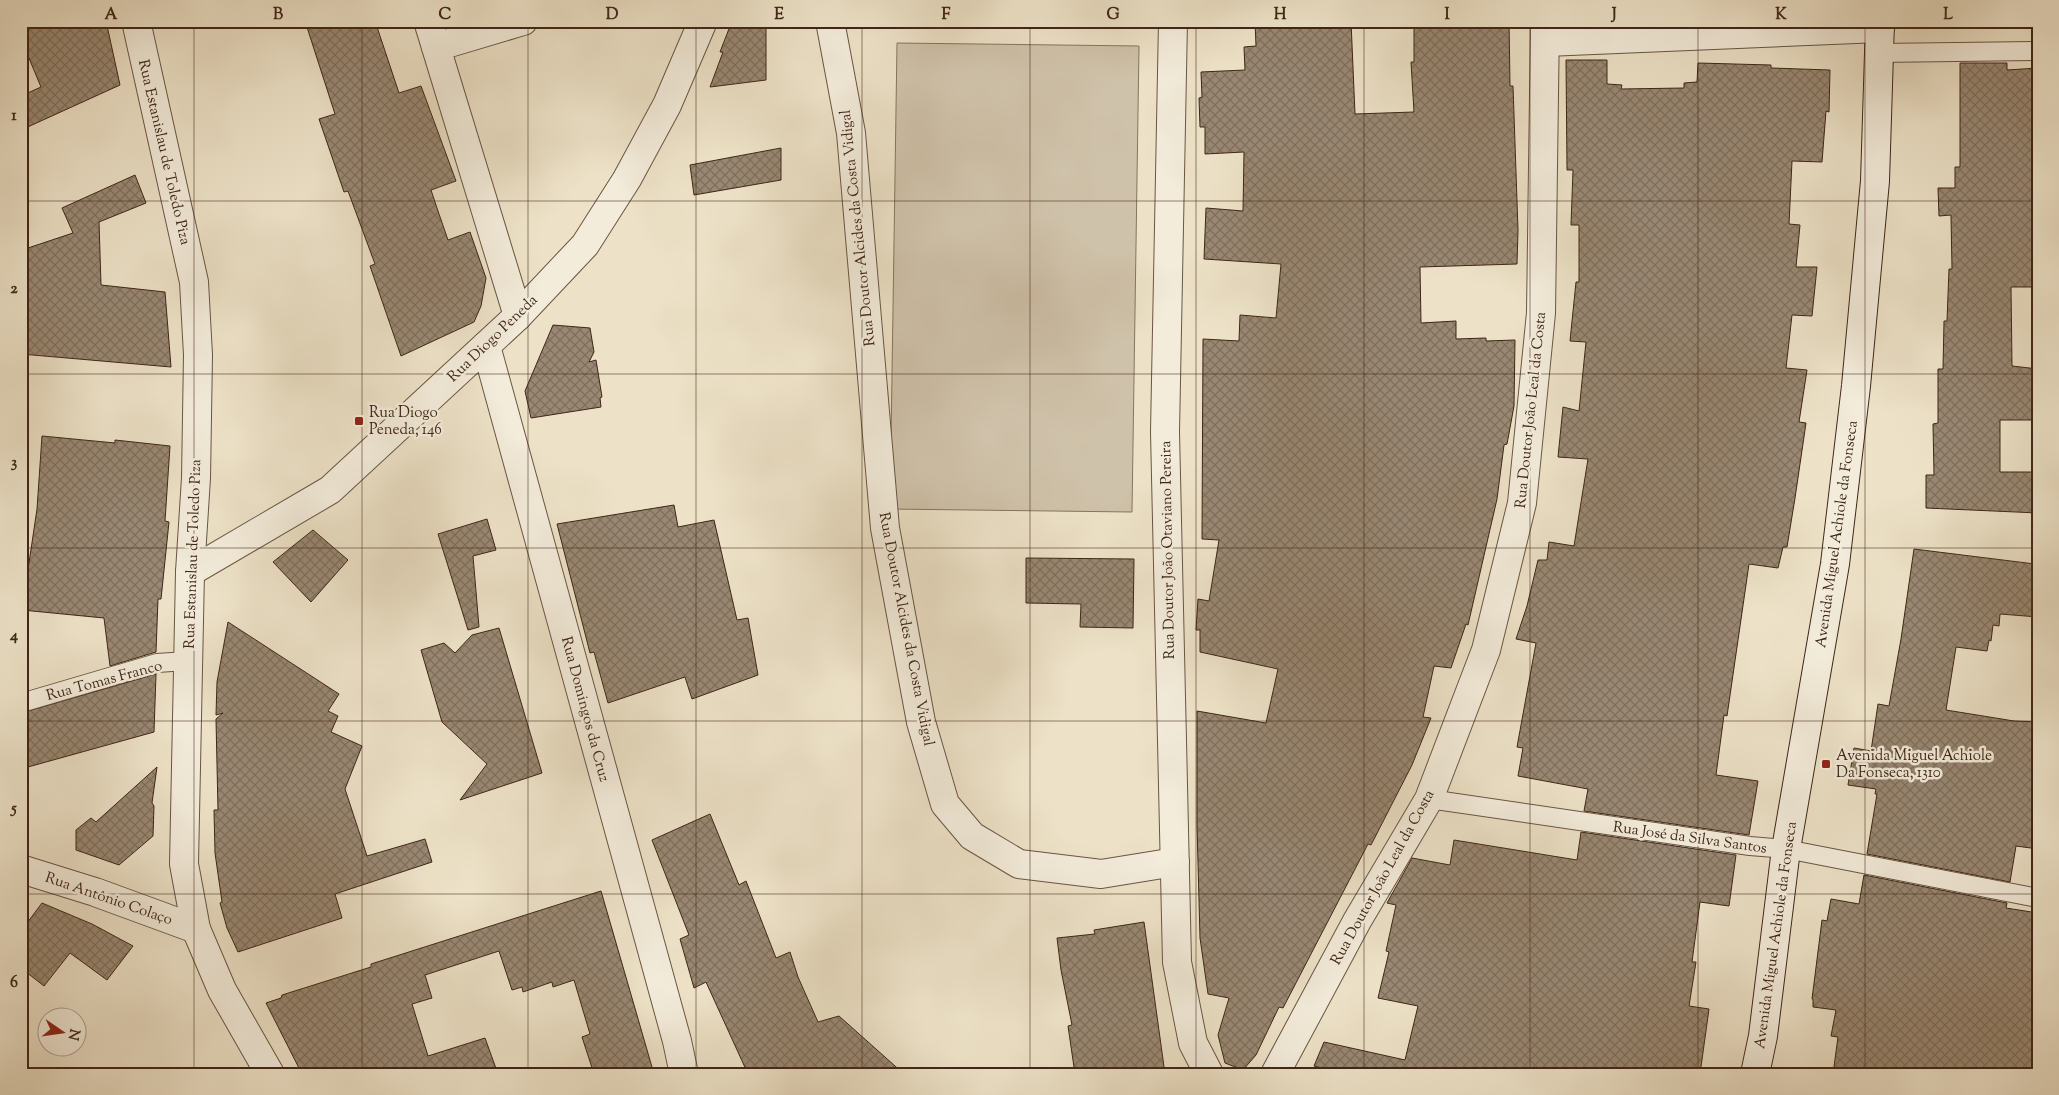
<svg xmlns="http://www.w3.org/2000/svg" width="2059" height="1095" viewBox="0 0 2059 1095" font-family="'Sorts Mill Goudy',serif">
<defs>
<pattern id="building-cross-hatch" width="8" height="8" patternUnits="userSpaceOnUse" patternTransform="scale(1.25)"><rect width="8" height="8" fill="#998873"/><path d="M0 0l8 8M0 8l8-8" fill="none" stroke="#7e6f5d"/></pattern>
</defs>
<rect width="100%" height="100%" fill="#ede2c8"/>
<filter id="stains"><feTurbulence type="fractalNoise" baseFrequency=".004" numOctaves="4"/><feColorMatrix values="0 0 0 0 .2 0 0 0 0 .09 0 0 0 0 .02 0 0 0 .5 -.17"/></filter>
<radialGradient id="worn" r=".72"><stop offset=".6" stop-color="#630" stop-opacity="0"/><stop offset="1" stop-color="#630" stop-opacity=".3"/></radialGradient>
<!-- park -->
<path fill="#cfc2aa" stroke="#877460" d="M897 43 1139 46 1132 512 890 509Z"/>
<!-- building -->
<g fill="url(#building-cross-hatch)" stroke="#3f2617">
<path d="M32 21H106L120 85 21 130V96L41 87 21 39V25Z"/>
<path d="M305 21H375L399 93 421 86 456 181 431 190 439 214 448 240 470 232 486 278 481 306 474 322 401 356 370 266 375 264 348 191 344 192 319 119 335 114Z"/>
<path d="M732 21H766V80L710 87 723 52H720Z"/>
<path d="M1255 21H1351L1355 114 1414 112 1411 62H1414V21H1509L1510 86H1513L1518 230 1517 264 1420 267 1421 323 1456 321V339L1486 338V341L1515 340 1514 406 1507 444 1504 445 1497 499 1468 625 1466 624 1451 668 1434 666 1423 717 1431 718 1412 765 1371 845 1368 844 1283 1008 1279 1007 1256 1055 1243 1070 1225 1063 1218 1035 1229 998 1208 994 1200 938 1197 825V711L1266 723 1278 669 1200 652V630H1196L1198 599 1209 601 1219 540 1202 539 1203 339 1239 341 1240 315 1276 318 1281 264 1204 259 1206 208 1243 211 1244 152 1205 154V127H1200L1199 98 1202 97 1201 72 1245 70 1244 47 1256 46Z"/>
<path d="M1566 60H1607V84L1622 85 1621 89 1684 88V83L1697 82 1698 63 1771 65V68L1830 70 1829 112 1826 111 1822 162 1792 161 1789 224 1800 225 1796 267H1817L1812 316 1792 315 1786 368 1807 370 1799 422 1806 423 1795 498 1787 547H1783L1778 568 1749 564 1727 716 1724 715 1716 775 1758 781 1749 835 1584 811 1588 789 1518 776 1523 748 1517 747 1536 643 1516 639 1527 606 1538 560H1547L1549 542 1574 546 1588 459 1558 457 1563 407 1579 411 1586 342 1570 341 1576 282H1579V225H1571L1573 170H1567Z"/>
<path d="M1960 63H2007V70L2038 68V287H2011L2012 366 2038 369V420H2000V472H2038V513L1926 508V475H1934L1933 424 1938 423V369H1943L1944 321H1947L1949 269H1952L1951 215 1939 216 1938 188H1955V167H1960Z"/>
<path d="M781 148V180L694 195 690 165Z"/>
<path d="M135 175 146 203 99 222 101 285 165 292 171 367 21 354 22 250 73 233 62 208Z"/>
<path d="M553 325 590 328 594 352 589 362 596 360 602 397 600 398 601 407 531 418 525 391Z"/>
<path d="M42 436 115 443V440L170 446 165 521 169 522 161 599H158L156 652 110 666 104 618 22 610 37 509Z"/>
<path d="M674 505 678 527 714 520 737 620 748 618 758 675 692 699 685 677 608 703 594 652 590 653 557 524Z"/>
<path d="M487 519 496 550 473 556 479 627 468 630 438 534Z"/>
<path d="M313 530 348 560 311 602 273 562Z"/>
<path d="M1914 549 2035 564V569H2038V617L2000 614 1999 626 1993 625 1991 641 1989 640 1987 651 1956 647 1946 710 2014 721 2038 722V849L2016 846 2010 882 1867 854 1877 794H1875L1876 789 1848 785 1854 748 1871 751 1878 704 1889 706 1901 639Z"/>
<path d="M1026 558 1134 559 1133 628 1080 627 1081 604 1026 603Z"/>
<path d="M228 622 339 694 328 711 338 716 331 732 362 746 345 789 367 856 425 839 432 862 335 894 342 918 238 952 227 928 220 903 222 902 215 853 214 810H218L216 719 223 713 216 715 217 682Z"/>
<path d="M499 628 542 773 460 800 487 764 442 722 421 650 444 643 455 653 472 635Z"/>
<path d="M156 674 154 732 28 767 21 737V713Z"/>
<path d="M157 767 152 803 154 806 153 836 119 865 76 850V830L91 818 96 822Z"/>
<path d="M710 814 739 885 746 881 776 958 790 952 798 977 818 1022 839 1016 904 1074H748L706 982 694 988 680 939 689 935 652 840Z"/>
<path d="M1581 832 1736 855 1729 906 1700 902 1692 962H1696L1689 1006 1709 1009 1700 1074H1435L1413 1069 1412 1074H1346L1314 1066 1324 1042 1405 1060 1418 1006 1378 998 1389 952 1386 951 1396 905 1387 903 1412 858 1450 865 1454 840 1577 860Z"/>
<path d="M1864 875 2007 903 2006 908 2038 913V1074H1833L1838 1037 1831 1036 1836 1010 1813 1007V999H1812L1822 920 1827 921 1831 899 1859 904Z"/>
<path d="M601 891 654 1074H594L582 1037 590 1034 574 980 553 987 552 982 523 992 522 987 512 990 499 951 425 975 432 998 412 1004 428 1056 485 1038 498 1074H302L266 1003 281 998 282 995 371 967V964Z"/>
<path d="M42 903 92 924 133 946 107 980 70 953 44 986 21 968V931Z"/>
<path d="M1144 922 1165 1074H1075L1068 1026 1072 1025 1061 970 1057 938 1095 934 1094 930Z"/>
</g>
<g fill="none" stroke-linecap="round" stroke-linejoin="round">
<!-- lane casing -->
<g stroke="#6a5543" stroke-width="20">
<g id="lane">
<path d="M1878 53 2038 51"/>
<path d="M21 703 157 663 187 661"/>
<path d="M1429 799 1750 846 1786 849 2038 898"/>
</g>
</g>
<!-- street casing -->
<g stroke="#6a5543" stroke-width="30">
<g id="street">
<path d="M136 21 194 282 198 355 196 478 190 572 184 864 196 929 222 990 270 1074"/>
<path d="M428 21 518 316"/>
<path d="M830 21 851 133 885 528 921 722 945 804 972 836 1019 864 1101 874 1175 862"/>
<path d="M1173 21 1165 432 1177 962 1193 1043 1209 1074"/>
<path d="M1546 42 1880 28"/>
<path d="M436 47 523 21"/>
<path d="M486 346 677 1041 684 1074"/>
<path d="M190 572 330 490 518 316 585 245 627 179 667 105 703 21"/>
<path d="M21 869 95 892 196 929"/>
<path d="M1275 1074 1357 921 1429 799 1486 650 1522 503 1541 313 1545 21"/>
</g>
</g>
<!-- secondary casing -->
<g stroke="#3f2617" stroke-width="30">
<path id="secondary" d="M1755 1074 1763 1036 1786 849 1835 564 1856 386 1875 181 1880 21"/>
</g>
<!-- lane -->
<use href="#lane" stroke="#f3ecdb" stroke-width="18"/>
<!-- street -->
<use href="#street" stroke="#f3ecdb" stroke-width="28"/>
<!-- secondary -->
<use href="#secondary" stroke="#f3ecdb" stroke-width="28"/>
</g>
<!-- grid -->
<path fill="none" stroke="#3f2617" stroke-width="1" stroke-opacity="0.55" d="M194 21V1074M362 21V1074M528 21V1074M696 21V1074M862 21V1074M1030 21V1074M1196 21V1074M1364 21V1074M1530 21V1074M1698 21V1074M1865 21V1074M21 201H2038M21 374H2038M21 548H2038M21 721H2038M21 894H2038"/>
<!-- markers -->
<g fill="#8f2418" stroke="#f3ecdb" stroke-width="2">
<rect x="354" y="416" width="10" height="10" rx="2.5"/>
<rect x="1821" y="759" width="10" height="10" rx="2.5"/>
</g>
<g text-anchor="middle" stroke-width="5" stroke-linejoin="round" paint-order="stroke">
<!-- street labels -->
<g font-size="15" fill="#3f2617" stroke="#f3ecdb">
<text transform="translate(165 152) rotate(77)" y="5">Rua Estanislau de Toledo Piza</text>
<text transform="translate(857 228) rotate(-96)" y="5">Rua Doutor Alcides da Costa Vidigal</text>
<text transform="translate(492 338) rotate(-44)" y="5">Rua Diogo Peneda</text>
<text transform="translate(1530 410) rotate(-84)" y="5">Rua Doutor João Leal da Costa</text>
<text transform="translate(1836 534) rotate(-82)" y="5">Avenida Miguel Achiole da Fonseca</text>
<text transform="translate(1167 550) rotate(-91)" y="5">Rua Doutor João Otaviano Pereira</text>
<text transform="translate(192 554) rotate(-88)" y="5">Rua Estanislau de Toledo Piza</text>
<text transform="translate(907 629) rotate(79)" y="5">Rua Doutor Alcides da Costa Vidigal</text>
<text transform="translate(104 680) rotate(-15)" y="5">Rua Tomas Franco</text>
<text transform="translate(586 709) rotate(75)" y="5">Rua Domingos da Cruz</text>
<text transform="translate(1690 837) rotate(8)" y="5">Rua José da Silva Santos</text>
<text transform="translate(1382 877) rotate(-61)" y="5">Rua Doutor João Leal da Costa</text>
<text transform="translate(109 898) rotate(19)" y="5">Rua Antônio Colaço</text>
<text transform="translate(1775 935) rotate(-82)" y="5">Avenida Miguel Achiole da Fonseca</text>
</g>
<!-- poi labels -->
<g font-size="15" fill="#3f2617" stroke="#f3ecdb" text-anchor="start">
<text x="369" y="417">Rua Diogo<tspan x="369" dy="17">Peneda, 146</tspan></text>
<text x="1836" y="760">Avenida Miguel Achiole<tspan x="1836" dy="17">Da Fonseca, 1310</tspan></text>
</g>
</g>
<!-- margin -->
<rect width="2059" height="1095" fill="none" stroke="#ede2c8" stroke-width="55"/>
<!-- north arrow -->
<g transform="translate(62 1032) rotate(103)"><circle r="24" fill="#f3ecdb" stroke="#ab9d8d"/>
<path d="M0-4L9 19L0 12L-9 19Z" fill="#8f2418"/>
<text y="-8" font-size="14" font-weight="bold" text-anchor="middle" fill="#3f2617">N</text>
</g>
<rect x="28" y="28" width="2004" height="1040" fill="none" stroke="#3f2617" stroke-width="2"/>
<g font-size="16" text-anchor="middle" font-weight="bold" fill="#3f2617">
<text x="111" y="19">A</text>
<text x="278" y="19">B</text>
<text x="445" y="19">C</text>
<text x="612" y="19">D</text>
<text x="779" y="19">E</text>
<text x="946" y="19">F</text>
<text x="1113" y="19">G</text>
<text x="1280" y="19">H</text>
<text x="1447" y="19">I</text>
<text x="1614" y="19">J</text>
<text x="1781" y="19">K</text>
<text x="1948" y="19">L</text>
<text x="14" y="120">1</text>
<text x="14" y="293">2</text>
<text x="14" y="467">3</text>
<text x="14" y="640">4</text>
<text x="14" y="813">5</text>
<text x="14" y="987">6</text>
</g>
<rect width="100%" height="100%" filter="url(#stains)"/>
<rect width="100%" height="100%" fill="url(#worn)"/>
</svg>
